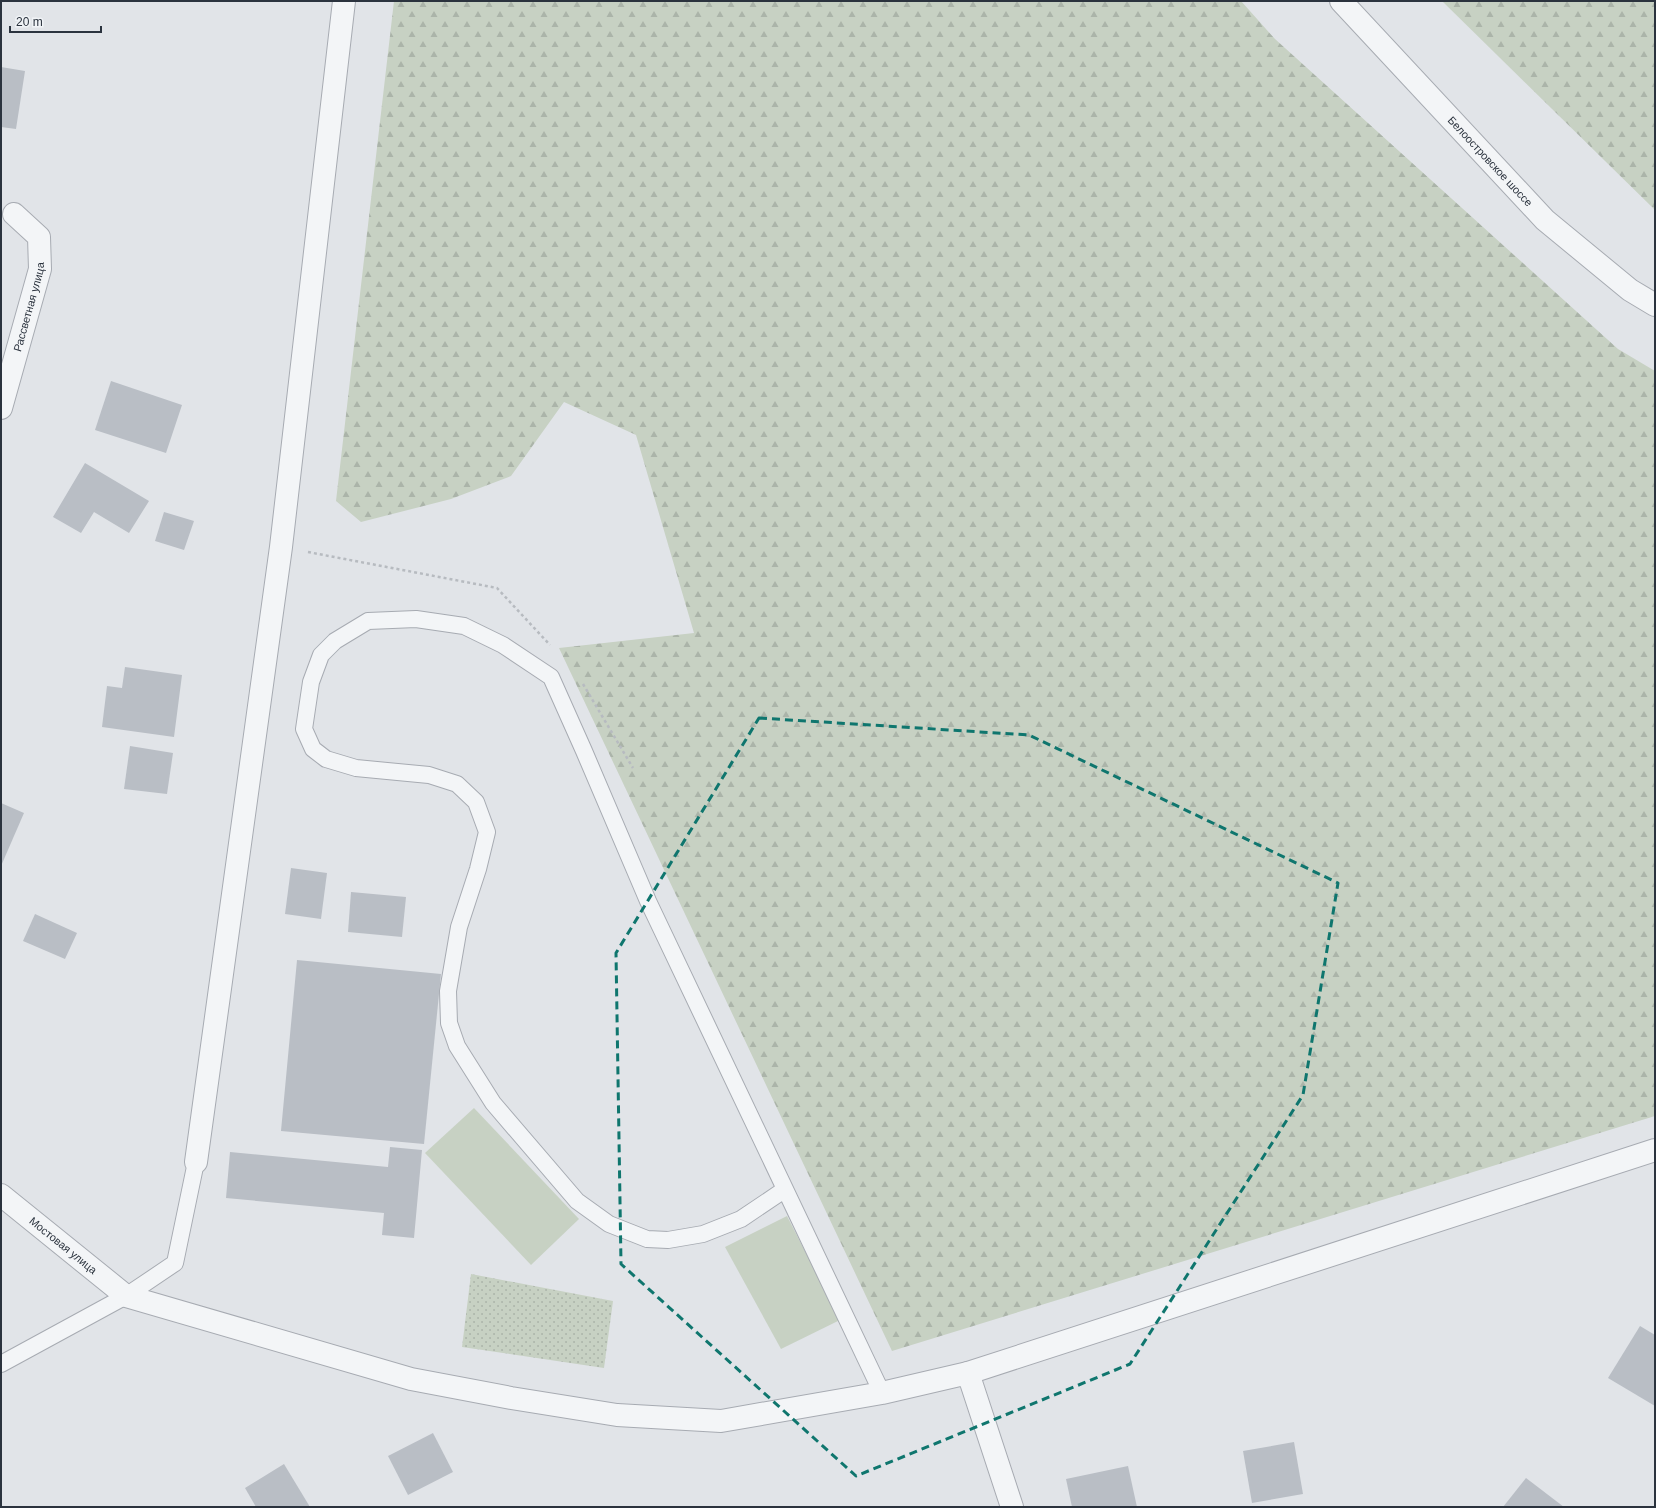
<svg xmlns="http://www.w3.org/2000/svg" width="1656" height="1508" viewBox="0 0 1656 1508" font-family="Arial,sans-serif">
<defs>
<pattern id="forest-firs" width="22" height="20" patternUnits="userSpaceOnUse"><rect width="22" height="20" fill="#c7d1c3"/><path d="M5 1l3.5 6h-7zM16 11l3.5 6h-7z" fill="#abb4a9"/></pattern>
<pattern id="park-dots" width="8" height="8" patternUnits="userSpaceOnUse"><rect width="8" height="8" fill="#c7d1c3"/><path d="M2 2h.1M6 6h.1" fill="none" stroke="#abb4a9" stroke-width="1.8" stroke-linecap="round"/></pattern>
</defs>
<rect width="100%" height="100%" fill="#e1e4e8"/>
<!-- forest -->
<g fill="url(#forest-firs)">
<path d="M394 1H1241L1275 39 1618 349 1655 371V1116L892 1351 559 648 694 633 636 435 564 402 511 476 451 499 361 522 336 501Z"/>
<path d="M1442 1H1655V210Z"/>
</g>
<!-- park -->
<path fill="url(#park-dots)" d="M471 1274 613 1301 604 1368 462 1347Z"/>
<!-- pitch -->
<g fill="#c7d1c3">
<path d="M474 1108 579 1219 531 1265 425 1153Z"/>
<path d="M787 1216 840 1320 781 1349 725 1247Z"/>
</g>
<!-- building -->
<g fill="#b9bec5">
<path d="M1 67 25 71 16 129 1 127Z"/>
<path d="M111 381 182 405 166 453 95 430Z"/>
<path d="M85 463 149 501 129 533 94 512 81 533 53 517Z"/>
<path d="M164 512 194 521 184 550 155 541Z"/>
<path d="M125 667 182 675 174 737 102 727 107 686 122 688Z"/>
<path d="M130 746 173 753 167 794 124 789Z"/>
<path d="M1 803 24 813 1 866Z"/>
<path d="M291 868 327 873 321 919 285 914Z"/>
<path d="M351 892 406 897 402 937 348 932Z"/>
<path d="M35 914 77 933 65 959 23 941Z"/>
<path d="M297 960 441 974 424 1144 281 1131Z"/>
<path d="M390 1147 422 1150 414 1238 382 1235 384 1213 226 1198 230 1152 388 1167Z"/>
<path d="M1640 1326 1655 1335V1406L1608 1378Z"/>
<path d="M433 1433 453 1472 408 1495 388 1456Z"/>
<path d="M1294 1442 1303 1494 1252 1503 1243 1451Z"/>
<path d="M284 1464 310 1507H256L245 1488Z"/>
<path d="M1128 1466 1137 1507H1072L1066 1479Z"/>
<path d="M1526 1478 1564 1507H1503Z"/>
</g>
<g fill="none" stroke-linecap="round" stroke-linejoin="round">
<!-- lane casing -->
<g stroke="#a7abb2" stroke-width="18">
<g id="lane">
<path d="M784 1190 741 1219 703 1234 668 1240 647 1239 609 1224 577 1201 493 1103 457 1046 449 1023 448 991 459 927 478 869 487 832 476 802 457 784 429 775 356 768 326 759 313 749 304 729 311 682 321 655 335 641 368 621 416 619 464 626 503 645 551 677 584 751 648 901 882 1393"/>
<path d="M1 1364 126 1296 175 1263 196 1162"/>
</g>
</g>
<!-- street casing -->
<g stroke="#a7abb2" stroke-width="24">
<g id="street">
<path id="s1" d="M1341 1 1545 220 1630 290 1655 305"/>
<path id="s2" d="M1 408 40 269 39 237 14 214"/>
<path d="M196 1162 281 547 344 1"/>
<path id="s3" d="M1 1195 126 1296 411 1379 511 1398 617 1415 721 1421 882 1393 968 1373 1012 1507"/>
<path d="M968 1373 1655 1150"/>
</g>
</g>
<!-- path -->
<g stroke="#b7bbc0" stroke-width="2.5" stroke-dasharray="3 3" stroke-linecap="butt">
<path d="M308 552 497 588 550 645"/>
<path d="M583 684 633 768"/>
</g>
<!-- lane -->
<use href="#lane" stroke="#f3f5f7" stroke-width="16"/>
<!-- street -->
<use href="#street" stroke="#f3f5f7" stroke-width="22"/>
</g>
<!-- marked area -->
<path fill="none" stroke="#0f766e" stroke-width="3" stroke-dasharray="8 5" stroke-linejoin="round" d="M759 718 1029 735 1338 883 1303 1095 1130 1364 856 1476 621 1264 616 953Z"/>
<g text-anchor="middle" stroke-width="4" stroke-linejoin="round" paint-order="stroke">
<!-- street labels -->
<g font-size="11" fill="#2b333e" stroke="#f0f3f6">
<text dy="4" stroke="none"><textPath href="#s1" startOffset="219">Белоостровское шоссе</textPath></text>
<text dy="4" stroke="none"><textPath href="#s2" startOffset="105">Рассветная улица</textPath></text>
<text dy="4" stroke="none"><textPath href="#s3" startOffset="80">Мостовая улица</textPath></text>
</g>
</g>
<!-- border -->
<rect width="1656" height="1508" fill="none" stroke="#2b333e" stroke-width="4"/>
<!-- scale -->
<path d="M10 26v6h91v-6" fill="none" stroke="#2b333e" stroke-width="2"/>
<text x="16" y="26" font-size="12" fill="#2b333e" stroke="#f0f3f6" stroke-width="3" paint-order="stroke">20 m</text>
</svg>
